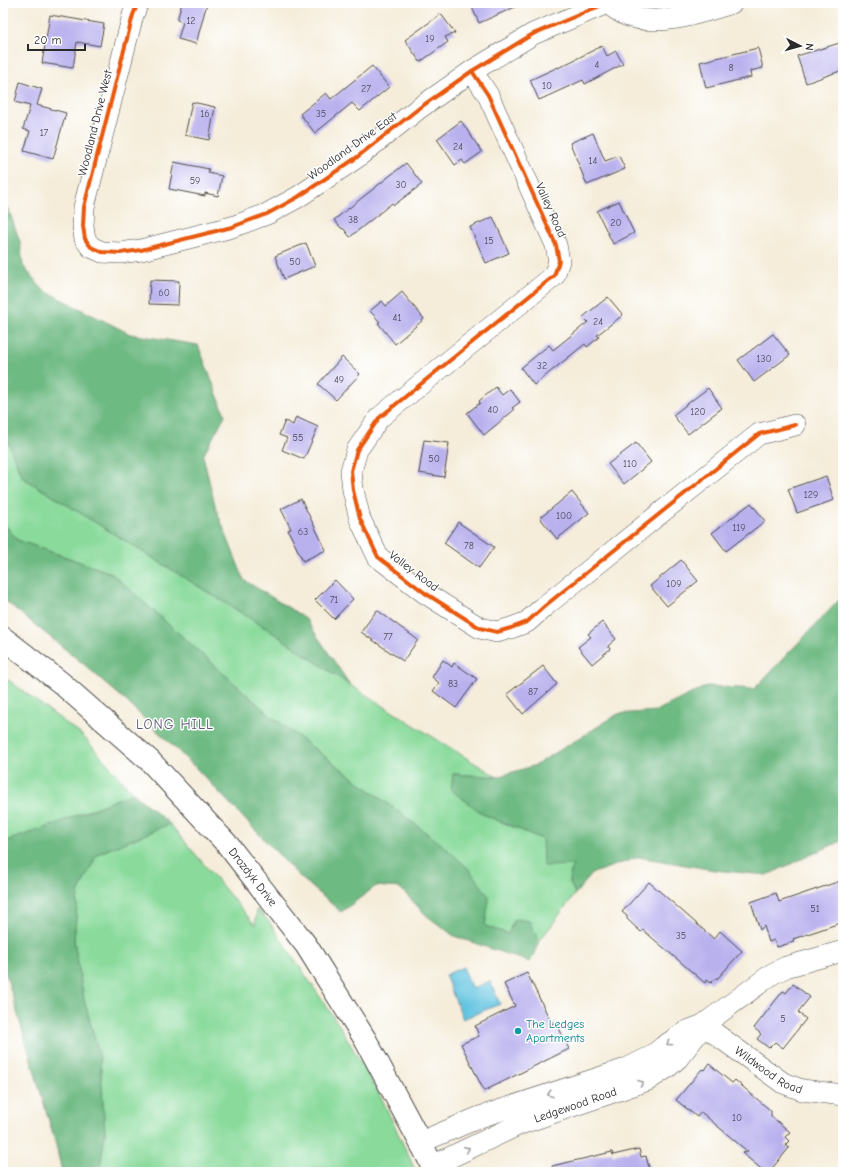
<svg xmlns="http://www.w3.org/2000/svg" width="846" height="1175" viewBox="0 0 846 1175" font-family="'Comic Neue',sans-serif">
<rect width="100%" height="100%" fill="#fff"/>
<filter id="ink" filterUnits="userSpaceOnUse"><feTurbulence type="fractalNoise" baseFrequency=".025" numOctaves="2"/><feDisplacementMap in="SourceGraphic" scale="8" xChannelSelector="R" yChannelSelector="G"/><feConvolveMatrix kernelMatrix="1 2 1 2 8 2 1 2 1" color-interpolation-filters="sRGB"/></filter>
<filter id="wash" filterUnits="userSpaceOnUse"><feTurbulence type="fractalNoise" baseFrequency=".012" numOctaves="4" result="noise"/><feDisplacementMap in="SourceGraphic" scale="16" xChannelSelector="R" yChannelSelector="G"/><feGaussianBlur stdDeviation="0.9" result="paint"/><feColorMatrix in="noise" values="0 0 0 0 0 0 0 0 0 0 0 0 0 0 0 0 0 1.4 0 .05"/><feComposite in="paint" operator="in"/></filter>
<g filter="url(#wash)">
<rect width="100%" height="100%" fill="#f5edda"/>
<!-- green -->
<g fill="#89da9b" stroke="#5a8263">
<path d="M3 429 22 477 269 630 350 685 497 777 453 774 483 814 542 839 573 865 569 880 575 894 539 942 529 921 508 934 485 926 489 897 440 843 272 717 111 573 17 540 3 522Z"/>
<path d="M3 676 83 736 133 793 48 827 3 842Z"/>
<path d="M170 824 255 925 257 909 270 923 341 1028 382 1099 416 1172H99L105 1134 100 1058 84 1000 74 941 78 893 97 854Z"/>
</g>
<!-- forest -->
<g fill="#6eba83" stroke="#4c7257">
<path d="M3 202 9 211 20 242 23 266 43 290 130 334 198 345 225 415 203 456 216 509 244 580 305 618 350 685 269 630 22 477 3 429Z"/>
<path d="M3 522 17 540 111 573 272 717 440 843 469 869 489 897 485 926 508 934 514 919 529 921 539 942 530 962 454 936 426 915 400 888 376 886 341 912 299 876 196 768 126 701 86 666 3 599Z"/>
<path d="M843 596V840L767 875 714 870 639 857 593 873 575 894 569 880 573 865 543 866 542 839 483 814 451 790 453 774 497 777 536 765 618 714 656 711 707 686 754 689Z"/>
<path d="M133 793 170 824 97 854 78 893 74 941 84 1000 100 1058 105 1134 99 1172H62L56 1145 3 964V842L48 827Z"/>
</g>
<!-- water -->
<path fill="#63c4e1" stroke="#477886" d="M463 967 472 989 490 981 500 1004 463 1019 445 975Z"/>
<g id="blocks">
<!-- building -->
<g fill="#b9b1ee">
<path d="M182 3H207L196 44 178 39 183 22 177 20Z"/>
<path d="M470 3H524L479 23Z"/>
<path d="M441 14 455 33 445 37 448 42 420 62 405 40Z"/>
<path d="M50 15 104 24 100 46 77 42 73 68 42 63Z"/>
<path d="M843 42V70L806 83 797 56Z"/>
<path d="M602 46 607 56 616 51 623 64 585 84 583 80 539 100 530 80 558 67V68Z"/>
<path d="M758 48 763 68 750 71 751 77 706 88 700 62Z"/>
<path d="M372 66 389 87 360 111 352 103 315 133 300 114 326 93 331 99Z"/>
<path d="M20 82 42 89 37 105 66 113 53 159 24 151 30 131 23 129 30 106 15 102Z"/>
<path d="M192 102 215 107 209 140 185 135Z"/>
<path d="M461 121 482 152 465 164 462 160 455 165 437 139Z"/>
<path d="M593 133 605 161 619 156 625 169 587 185 570 143Z"/>
<path d="M174 162 209 169 208 173 222 176 218 196 205 193V196L169 189Z"/>
<path d="M406 163 422 184 394 205 392 203 350 237 344 229 341 228 334 220Z"/>
<path d="M619 201 634 233 613 244 597 211Z"/>
<path d="M493 217 509 253 486 263 470 227Z"/>
<path d="M306 243 315 266 284 279 275 256Z"/>
<path d="M150 280 179 281 178 305 149 304Z"/>
<path d="M402 292 424 319 395 344 378 323 380 322 370 311 382 301 386 306Z"/>
<path d="M608 297 623 315 597 335 599 337 587 347 585 344 534 385 521 368 549 345 553 350 588 322 583 317Z"/>
<path d="M773 334 790 355 754 382 738 360Z"/>
<path d="M342 357 360 374 336 400 318 384Z"/>
<path d="M496 387 502 395 510 389 520 402 512 408 514 410 484 435 467 413 480 403 479 401Z"/>
<path d="M708 388 722 408 688 434 673 415Z"/>
<path d="M296 417 318 427 304 459 282 450 287 438 279 435 285 421 293 425Z"/>
<path d="M424 440 449 443 444 477 419 473Z"/>
<path d="M636 443 651 462 624 484 608 464Z"/>
<path d="M826 476 834 500 797 513 788 489Z"/>
<path d="M572 492 589 513 557 539 540 518Z"/>
<path d="M301 499 326 550 303 561 288 530 291 529 281 509Z"/>
<path d="M751 503 765 521 726 551 712 533Z"/>
<path d="M458 522 494 547 479 568 444 543Z"/>
<path d="M681 560 698 581 667 606 650 586Z"/>
<path d="M335 580 353 599 334 619 315 600Z"/>
<path d="M377 610 418 640 403 661 361 632Z"/>
<path d="M602 622 616 639 608 646 610 649 592 664 578 647 591 637 588 634Z"/>
<path d="M443 660 452 667 454 663 477 679 456 708 433 691 439 683 432 677Z"/>
<path d="M543 666 557 684 523 714 507 694Z"/>
<path d="M843 880V922L793 939 794 942 777 947 774 940 769 942 764 926 760 930 751 902 776 893 779 902Z"/>
<path d="M649 882 714 939 720 931 742 951 718 978H716L711 983 707 980 705 983 643 930 641 932 627 919V916L622 912Z"/>
<path d="M527 973 552 1024 556 1022 569 1049 484 1091 461 1044 479 1036 475 1026 515 1006 504 984Z"/>
<path d="M793 984 810 997 798 1012 806 1019 783 1048 775 1042 769 1048 757 1039 761 1034 754 1028 783 991 786 993Z"/>
<path d="M709 1064 732 1083 735 1080 771 1111V1116L790 1132 785 1137 789 1141 785 1145 789 1148 769 1172H765L742 1153 748 1152 701 1112 697 1117 676 1100 702 1069 705 1070Z"/>
<path d="M639 1149 641 1157 646 1156 650 1172H553L552 1166 612 1152 613 1155Z"/>
</g>
</g>
</g>
<g filter="url(#ink)">
<use href="#blocks" fill-opacity="0" stroke="#494845" stroke-width="1"/>
<g fill="none" stroke-linecap="round" stroke-linejoin="round">
<!-- minor casing -->
<g stroke="#494845" stroke-width="22">
<g id="minor">
<path d="M138 3 133 15 84 207 83 226 85 239 91 247 102 252 120 253 141 250 232 227 267 214 298 197 356 158 418 109 472 71 533 34 607 3"/>
<path d="M607 3C613 7 621 14 628 16 662 27 700 13 732 3"/>
<path d="M472 71 488 95 556 245 559 261 554 276 379 418 357 450 351 471 353 490 360 519 378 557 425 593 480 628 497 632 511 628 527 622 546 605 759 434 795 425"/>
<path id="s1" d="M703 1025 783 1083 802 1090 843 1095"/>
<path d="M421 1142 480 1117 626 1069 652 1056 663 1047 687 1031 703 1025 772 974 786 967 843 951"/>
<path id="s2" d="M432 1166 520 1124 648 1080 668 1067 678 1058 701 1029"/>
</g>
</g>
<!-- tertiary casing -->
<g stroke="#494845" stroke-width="24">
<g id="tertiary">
<path id="s3" d="M3 638 60 682 150 761 227 844 306 945 365 1039 426 1153 435 1172"/>
</g>
</g>
<!-- minor -->
<use href="#minor" stroke="#fff" stroke-width="21"/>
<!-- tertiary -->
<use href="#tertiary" stroke="#fff" stroke-width="22"/>
<!-- cycleway casing -->
<g stroke="#fff" stroke-width="6">
<g id="cycleway">
<path d="M138 3 133 15 84 207 83 226 85 239 91 247 102 252 120 253 141 250 232 227 267 214 298 197 356 158 418 109 472 71 533 34 607 3"/>
<path d="M472 71 488 95 556 245 559 261 554 276 379 418 357 450 351 471 353 490 360 519 378 557 425 593 480 628 497 632 511 628 527 622 546 605 759 434 795 425"/>
</g>
</g>
<!-- cycleway -->
<use href="#cycleway" stroke="#e8590c" stroke-width="4"/>
</g>
<!-- one-way arrows -->
<defs><path id="oneway-chevron" d="M-2-3.5L2.5 0L-2 3.5" fill="none" stroke-width="1.6" stroke-linecap="round" stroke-linejoin="round"/></defs>
<g stroke="#a0a0a0">
<use href="#oneway-chevron" transform="translate(669 1043) rotate(146)"/>
<use href="#oneway-chevron" transform="translate(641 1083) rotate(-22)"/>
<use href="#oneway-chevron" transform="translate(550 1094) rotate(162)"/>
<use href="#oneway-chevron" transform="translate(467 1149) rotate(-26)"/>
</g>
</g>
<!-- markers -->
<circle fill="#0f9aa8" stroke="#fff" stroke-width="1.5" cx="518" cy="1031" r="4"/>
<g text-anchor="middle" stroke-width="3" stroke-linejoin="round" paint-order="stroke">
<!-- number labels -->
<g font-size="10" fill="#4e4c5c">
<text x="191" y="24">12</text>
<text x="430" y="42">19</text>
<text x="597" y="68">4</text>
<text x="731" y="71">8</text>
<text x="547" y="89">10</text>
<text x="366" y="92">27</text>
<text x="205" y="117">16</text>
<text x="321" y="117">35</text>
<text x="44" y="136">17</text>
<text x="458" y="150">24</text>
<text x="593" y="164">14</text>
<text x="195" y="184">59</text>
<text x="401" y="188">30</text>
<text x="353" y="223">38</text>
<text x="616" y="226">20</text>
<text x="489" y="244">15</text>
<text x="295" y="265">50</text>
<text x="164" y="296">60</text>
<text x="397" y="321">41</text>
<text x="598" y="325">24</text>
<text x="764" y="362">130</text>
<text x="542" y="369">32</text>
<text x="339" y="383">49</text>
<text x="493" y="413">40</text>
<text x="698" y="415">120</text>
<text x="298" y="441">55</text>
<text x="434" y="462">50</text>
<text x="630" y="467">110</text>
<text x="811" y="498">129</text>
<text x="564" y="519">100</text>
<text x="739" y="531">119</text>
<text x="303" y="535">63</text>
<text x="469" y="549">78</text>
<text x="674" y="587">109</text>
<text x="334" y="603">71</text>
<text x="388" y="640">77</text>
<text x="453" y="687">83</text>
<text x="533" y="695">87</text>
<text x="815" y="912">51</text>
<text x="681" y="939">35</text>
<text x="783" y="1022">5</text>
<text x="737" y="1121">10</text>
</g>
<!-- street labels -->
<g font-size="12" fill="#2b2b2b" stroke="#fff">
<text transform="translate(95 123) rotate(-76)" y="4">Woodland Drive West</text>
<text transform="translate(352 146) rotate(-36)" y="4">Woodland Drive East</text>
<text transform="translate(551 210) rotate(66)" y="4">Valley Road</text>
<text transform="translate(414 571) rotate(37)" y="4">Valley Road</text>
<text dy="4" stroke="none"><textPath href="#s3" startOffset="347">Drozdyk Drive</textPath></text>
<text dy="4" stroke="none"><textPath href="#s1" startOffset="80">Wildwood Road</textPath></text>
<text dy="4" stroke="none"><textPath href="#s2" startOffset="156">Ledgewood Road</textPath></text>
</g>
<!-- culture labels -->
<g font-size="12" fill="#0d838f" stroke="#fff" text-anchor="start">
<text x="526" y="1028">The Ledges<tspan x="526" dy="14">Apartments</tspan></text>
</g>
<!-- quarter labels -->
<g font-size="14" letter-spacing="1" fill="#5d5a6f" stroke="#fff">
<text x="175" y="729">LONG HILL</text>
</g>
</g>
<!-- margin -->
<rect width="846" height="1175" fill="none" stroke="#fff" stroke-width="16"/>
<!-- north arrow -->
<g transform="translate(800 46) rotate(96)" stroke="#ffffff" stroke-width="3" paint-order="stroke">
<path d="M0-3L7 15L0 10L-7 15Z" fill="#2b2b2b"/>
<text y="-6" font-size="11" font-weight="bold" text-anchor="middle" fill="#2b2b2b">N</text>
</g>
<!-- scale -->
<path d="M28 44v6h57v-6" fill="none" stroke="#2b2b2b" stroke-width="2"/>
<text x="34" y="44" font-size="12" fill="#2b2b2b" stroke="#ffffff" stroke-width="3" paint-order="stroke">20 m</text>
</svg>
